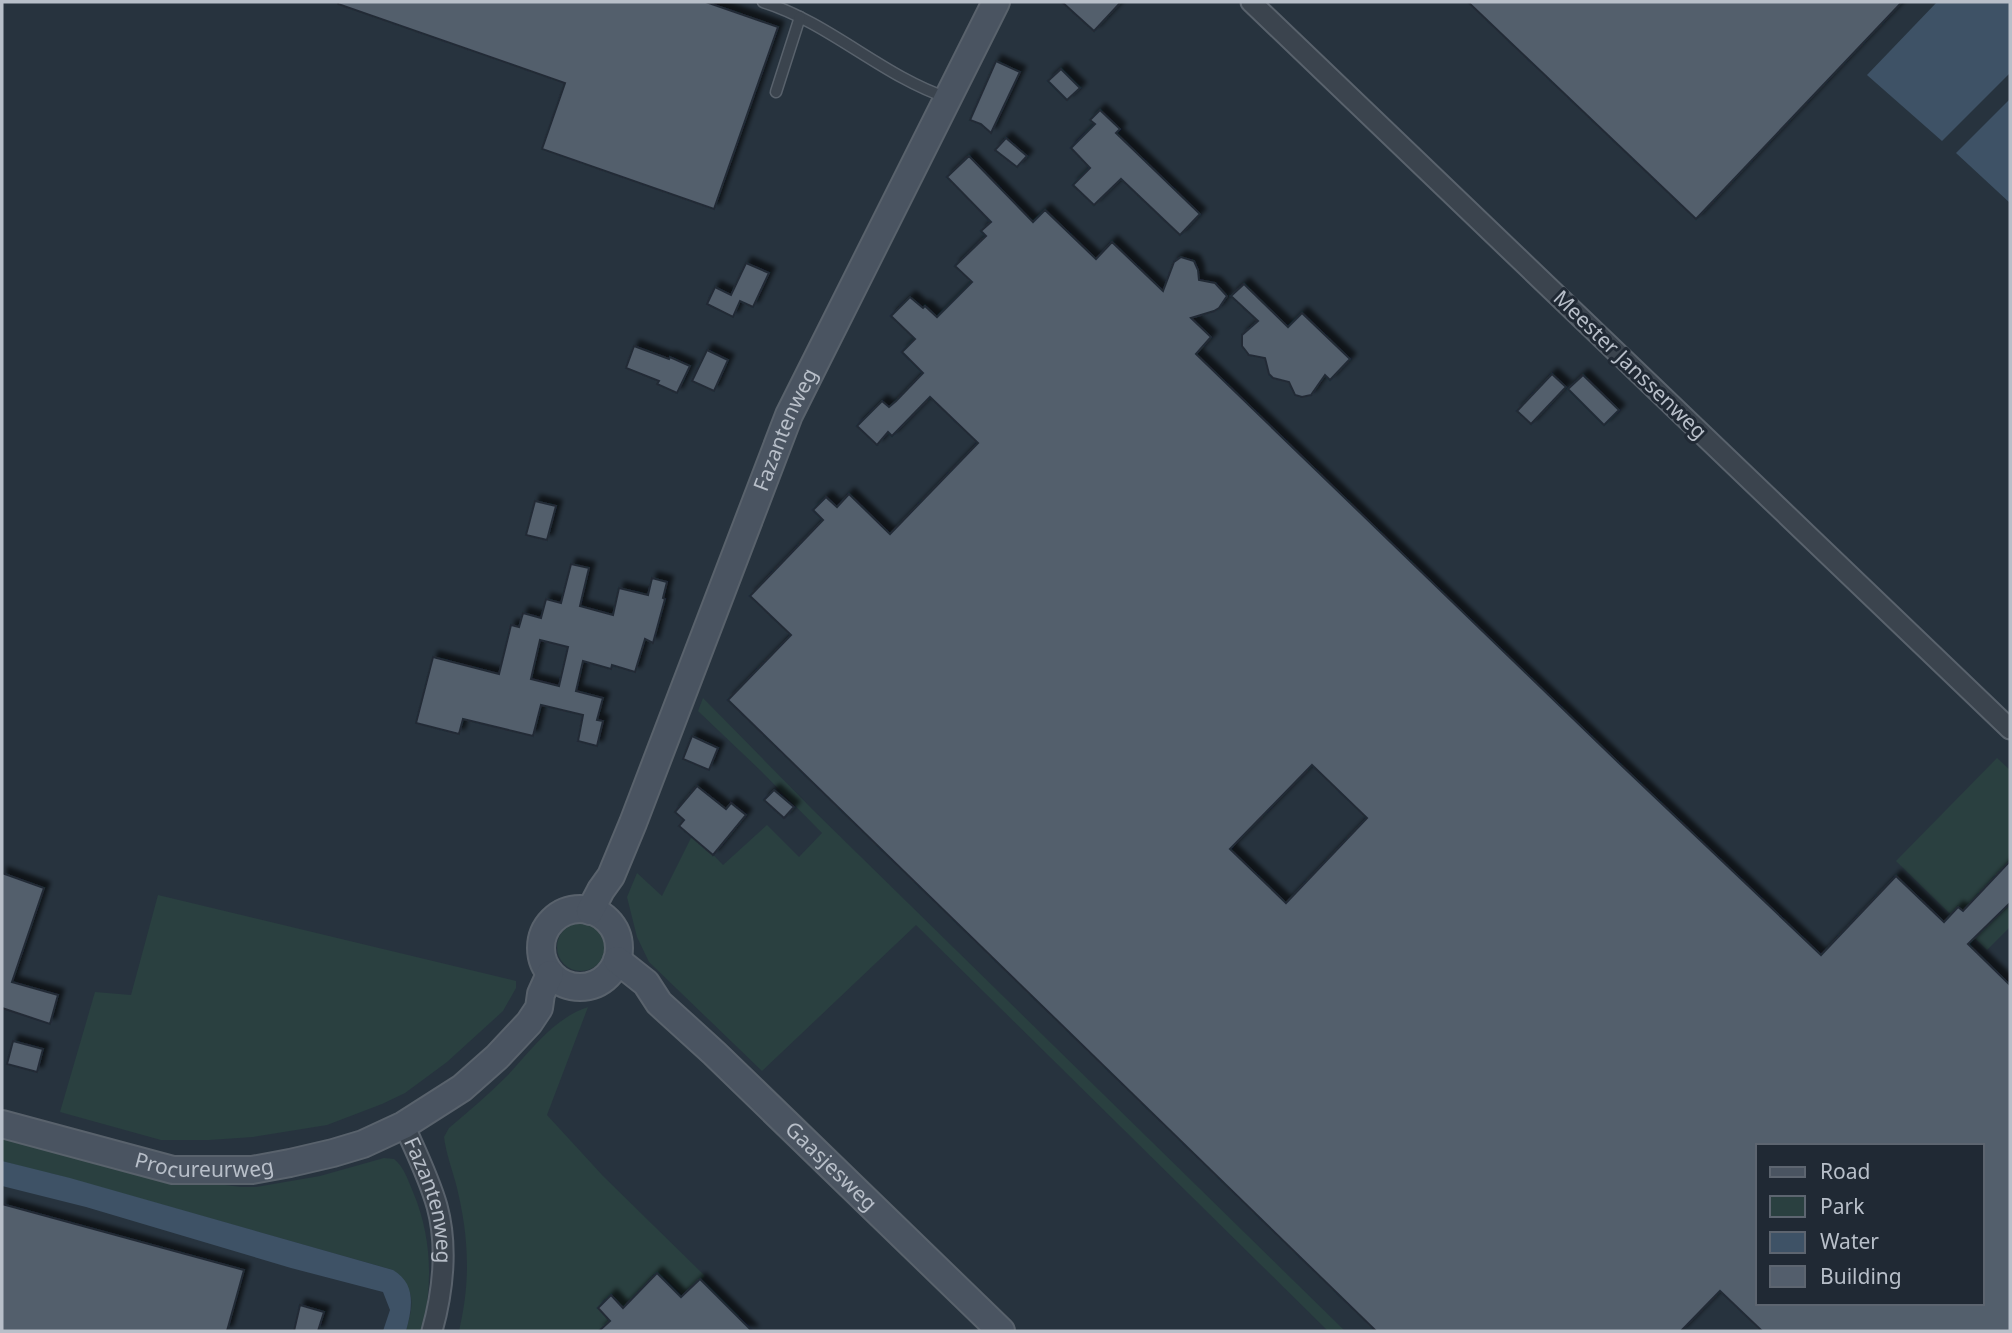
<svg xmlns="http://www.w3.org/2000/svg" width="2012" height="1333" viewBox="0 0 2012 1333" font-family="'Noto Sans',sans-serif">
<defs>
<filter id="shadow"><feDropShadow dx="5.5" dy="-5.5" stdDeviation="2" flood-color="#0009"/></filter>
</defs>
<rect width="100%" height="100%" fill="#27333e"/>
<!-- green -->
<g fill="#2a4040">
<path d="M703 698 812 809 1345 1331H1328L916 925 762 1071 649 962 637 937 627 897 637 873 662 896 693 834 723 865 767 825 799 857 822 833 760 770 698 711Z"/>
<path d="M1997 758 2010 770V927L1987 950 1896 861Z"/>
<path d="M158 895 516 981V988L503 1011 447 1062 405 1093 382 1104 327 1125 253 1137 209 1140H161L60 1112 95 992 131 995Z"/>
<circle cx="581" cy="947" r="24"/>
<path d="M588 1007 547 1115 603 1176 705 1276 684 1296 664 1276 608 1331H459C471 1280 469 1236 456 1184 452 1169 446 1153 444 1137L449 1128C468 1112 488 1095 506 1077 531 1051 552 1019 588 1007Z"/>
<path d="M2 1134 201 1182 241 1187H256L320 1176 384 1158 394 1159C404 1167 408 1180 413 1192 432 1237 433 1284 422 1331H406C414 1301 416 1293 393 1270L50 1173H45L2 1161Z"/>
</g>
<!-- water -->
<g fill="#3e5266">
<path d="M1937 2H2010V73L1942 141 1867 75Z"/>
<path d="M2010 99V203L1956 153Z"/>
<path d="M2 1161 70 1178 393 1270C417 1284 412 1309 406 1331H383L390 1310 383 1292 291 1268 86 1207 2 1186Z"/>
</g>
<!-- building -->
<g fill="#535e6c" stroke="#222b36" stroke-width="2" fill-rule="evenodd" filter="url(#shadow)">
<path d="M338 2H706L778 27 714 209 542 149 565 83 338 4Z"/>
<path d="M1062 2H1121L1094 31Z"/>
<path d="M1468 2H1902L1696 219Z"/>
<path d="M996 61 1020 72 991 133 981 124 970 120Z"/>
<path d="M1061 69 1080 88 1067 100 1048 81Z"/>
<path d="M1100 110 1120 129 1116 133 1200 214 1180 235 1121 179 1094 205 1073 185 1090 168 1071 148 1095 124 1090 120Z"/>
<path d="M1006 138 1027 156 1017 167 995 150Z"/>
<path d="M969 156 1033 222 1045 210 1096 259 1112 242 1163 291 1174 262 1181 257 1194 261 1198 270 1199 280 1215 283 1227 296 1219 308 1214 311 1191 318 1211 337 1196 354 1620 764 1821 955 1896 876 1944 922 1958 907 1963 911 2010 861V903L1968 944 2010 985V1331H1762L1720 1291 1681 1331H1376L728 700 791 635 750 596 823 520 813 510 826 497 837 507 849 494 890 534 978 443 930 397 892 436 888 432 877 445 857 426 882 401 889 407 896 401 923 373 902 352 915 339 891 316 910 297 923 308 925 306 937 317 972 282 955 266 986 236 981 231 991 222 947 177ZM1312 765 1367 818 1286 903 1230 849ZM1758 1146H1982V1303H1758Z"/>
<path d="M746 263 769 273 753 307 740 301 733 317 707 304 715 287 731 295Z"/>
<path d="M1244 284 1288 327 1302 313 1350 359 1330 380 1325 375 1311 395 1302 397 1295 395 1289 382 1273 378 1269 374 1265 358 1249 355 1242 346V335L1258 321 1231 296Z"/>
<path d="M634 346 669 359 670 357 690 366 677 393 657 384 659 381 626 368Z"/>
<path d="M707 350 728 360 714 391 692 381Z"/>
<path d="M1552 374 1566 387 1531 424 1517 411Z"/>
<path d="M1583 375 1619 410 1604 425 1568 389Z"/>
<path d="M535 501 556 506 547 540 526 535Z"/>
<path d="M571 564 589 568 580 606 613 615 619 588 648 595 652 578 667 582 663 598 665 599 653 643 645 639 635 672 612 665 611 669 583 661 576 691 603 698 597 720 603 721 597 746 578 741 583 715 541 705 533 736 463 719 459 734 416 723 433 657 499 674 511 625 519 627 523 613 541 618 546 599 561 603ZM540 640 568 647 559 686 531 679Z"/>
<path d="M692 736 718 748 709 770 683 759Z"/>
<path d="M697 786 726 809 731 803 746 815 713 855 679 826 684 820 675 812Z"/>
<path d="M774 790 794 807 784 818 764 800Z"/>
<path d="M2 873 44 888 12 982 58 995 50 1024 2 1008Z"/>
<path d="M13 1041 43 1049 37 1072 7 1064Z"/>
<path d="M2 1204 244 1270 227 1331H2Z"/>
<path d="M657 1273 681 1297 700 1279 752 1331H599L610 1321 598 1308 611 1295 623 1308Z"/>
<path d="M300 1305 324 1312 318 1331H294Z"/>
</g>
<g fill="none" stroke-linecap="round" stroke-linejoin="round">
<!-- lane casing -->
<g stroke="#59626c" stroke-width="13">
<g id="lane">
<path d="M763 2C830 23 882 76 948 98"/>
<path d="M776 92 800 17"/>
</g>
</g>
<!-- street casing -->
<g stroke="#59626c" stroke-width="23">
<g id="street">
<path d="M1251 2 2010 729"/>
<path id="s1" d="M404 1125C416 1152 429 1178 437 1206 448 1246 443 1292 432 1331"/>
</g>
</g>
<!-- secondary casing -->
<g stroke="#59626c" stroke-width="30">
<g id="secondary">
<circle cx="580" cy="948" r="39"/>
<path id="s2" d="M590 911 601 890 611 876 633 823 789 415 996 2"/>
<path id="s3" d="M617 960 646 983 659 1003 714 1053 1001 1331"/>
<path id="s4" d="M2 1124 173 1170H252L290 1163 333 1153 363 1144 404 1125 462 1088 497 1057 529 1023 539 1008 541 994 550 974"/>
</g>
</g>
<!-- lane -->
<use href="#lane" stroke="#3b444e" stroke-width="10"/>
<!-- street -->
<use href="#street" stroke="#3b444e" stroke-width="19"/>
<!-- secondary -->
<use href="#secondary" stroke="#4a5461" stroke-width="26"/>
</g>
<g text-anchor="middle" stroke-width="6" stroke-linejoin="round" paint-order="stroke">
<!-- street labels -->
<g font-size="21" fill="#b8bfc9" stroke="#202934">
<text transform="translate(1630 365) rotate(44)" y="7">Meester Janssenweg</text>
<text dy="7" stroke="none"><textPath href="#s2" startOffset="520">Fazantenweg</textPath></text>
<text dy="7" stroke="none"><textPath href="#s4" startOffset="208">Procureurweg</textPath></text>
<text dy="7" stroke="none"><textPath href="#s3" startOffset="298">Gaasjesweg</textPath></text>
<text dy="7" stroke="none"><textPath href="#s1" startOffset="80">Fazantenweg</textPath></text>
</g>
</g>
<!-- border -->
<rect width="2012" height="1333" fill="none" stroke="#b8bfc9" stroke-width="7"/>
<!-- legend -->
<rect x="1756" y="1144" width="228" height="161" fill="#202934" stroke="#5d6570" stroke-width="2"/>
<rect x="1770" y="1167" width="35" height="10" fill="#4a5461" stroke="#5d6570" stroke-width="2"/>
<text x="1820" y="1179" font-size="21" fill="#b8bfc9">Road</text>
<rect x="1770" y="1196" width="35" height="21" fill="#2a4040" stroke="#5d6570" stroke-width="2"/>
<text x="1820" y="1214" font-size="21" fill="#b8bfc9">Park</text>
<rect x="1770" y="1232" width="35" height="21" fill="#3e5266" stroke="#5d6570" stroke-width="2"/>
<text x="1820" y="1249" font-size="21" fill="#b8bfc9">Water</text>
<rect x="1770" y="1266" width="35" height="21" fill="#535e6c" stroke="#5d6570" stroke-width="2"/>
<text x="1820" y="1284" font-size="21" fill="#b8bfc9">Building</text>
</svg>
